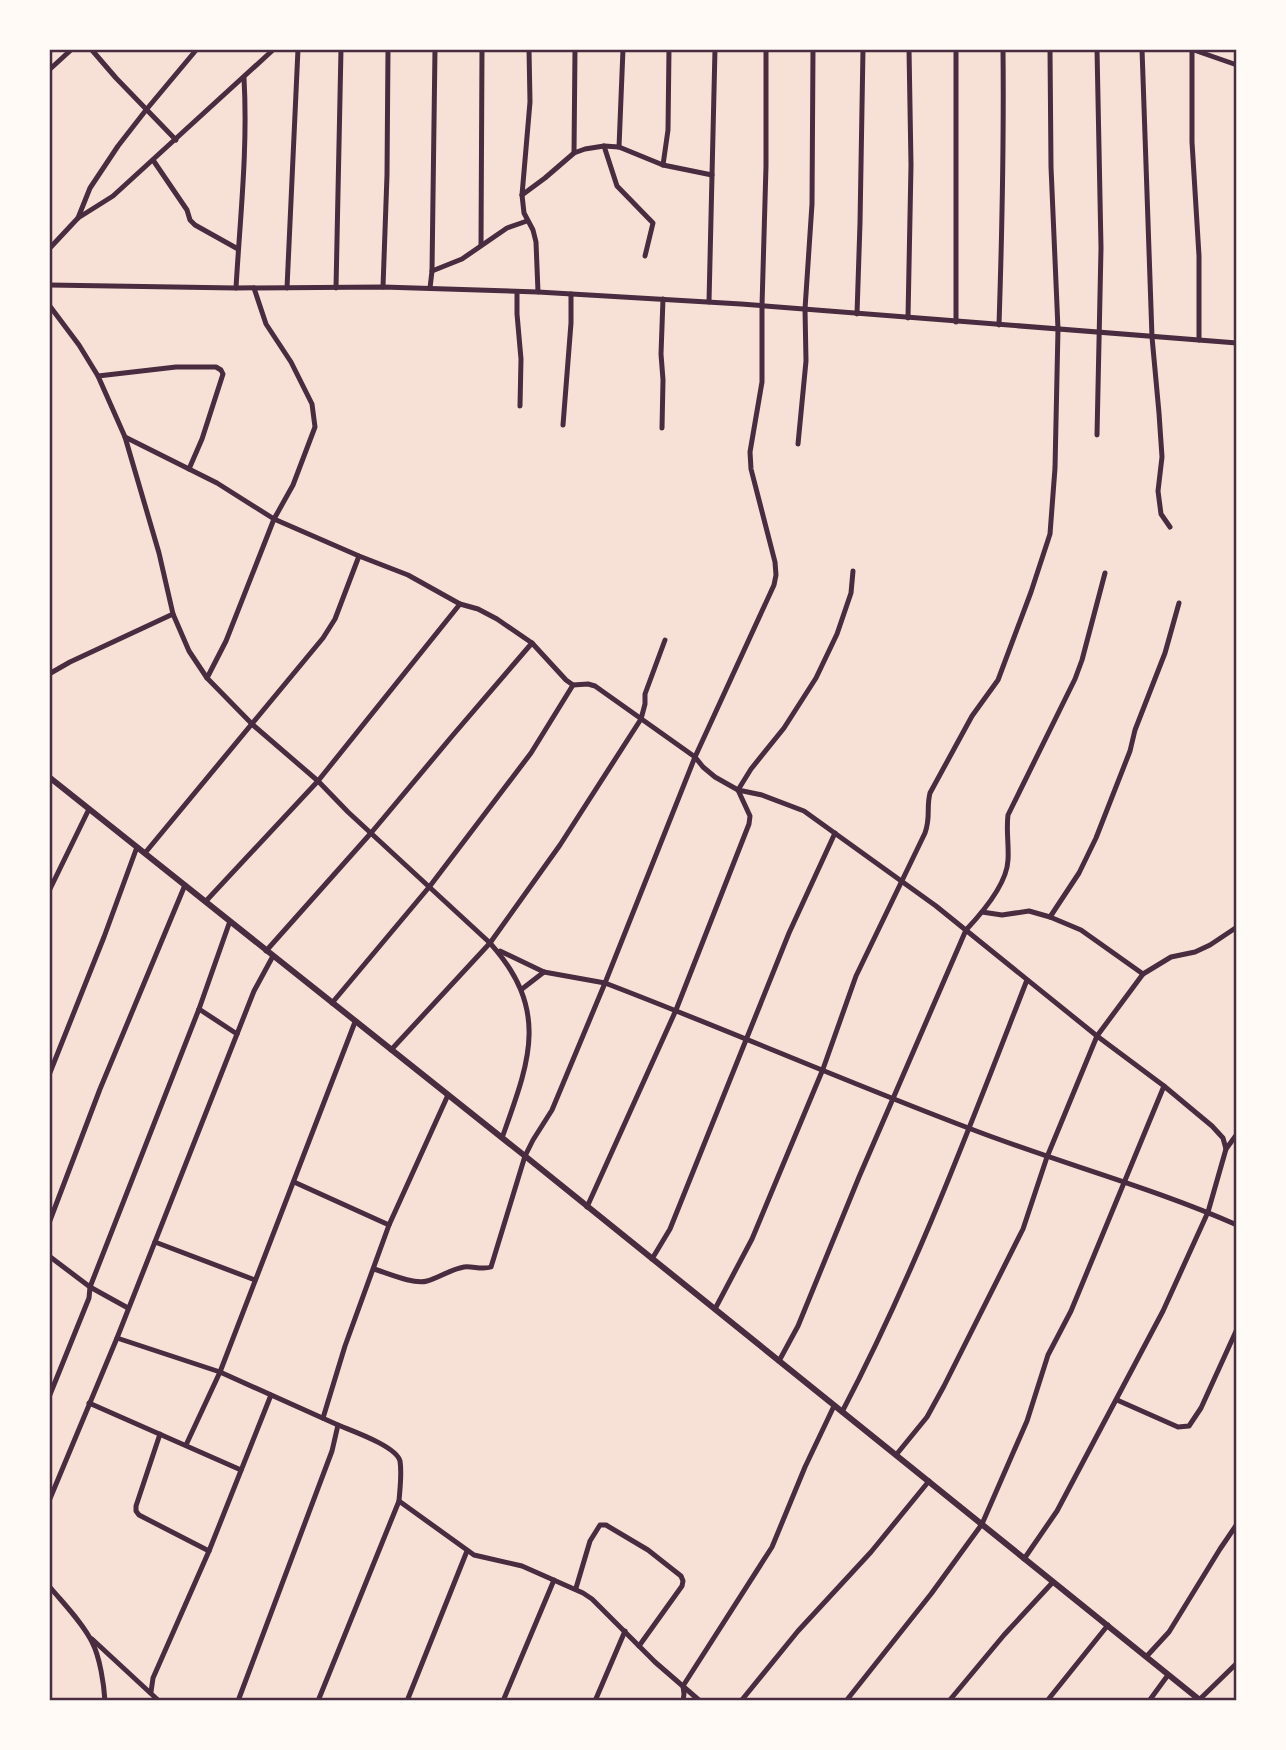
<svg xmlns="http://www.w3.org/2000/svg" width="1286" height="1750" viewBox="0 0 1286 1750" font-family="'Fira Sans',sans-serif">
<rect width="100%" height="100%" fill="#f7e1d7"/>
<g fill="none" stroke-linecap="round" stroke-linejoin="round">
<!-- minor -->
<g stroke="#4a2c40" stroke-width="5">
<path d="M91 49 116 78 176 140"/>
<path d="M529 49 530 102 522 195 524 213 533 230 536 242 538 292"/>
<path d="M1097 49 1101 248 1097 435"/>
<path d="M1142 49 1152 337 1159 413 1162 457 1158 491 1161 514 1170 527"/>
<path d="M1191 49 1237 65"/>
<path d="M1192 49V142L1199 256V340"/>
<path d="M49 70 72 49"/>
<path d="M604 146 617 186 653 223 645 256"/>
<path d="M619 147 623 49"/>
<path d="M574 153 575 49"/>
<path d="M153 160 187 210 190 220 195 225 238 249"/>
<path d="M663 165 668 130 669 49"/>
<path d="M522 195 545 178 574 153 585 149 604 146 619 147 663 165 712 175"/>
<path d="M78 218 90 188 118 146 146 110 197 49"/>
<path d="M481 245 482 49"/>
<path d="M49 249 78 218 113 196 274 49"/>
<path d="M432 271 462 259 507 228 527 221"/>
<path d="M49 285 236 288 383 287 538 292 741 304 1237 343"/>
<path d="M383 287 387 175 388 49"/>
<path d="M236 288C240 218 248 149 244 78"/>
<path d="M287 288 298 49"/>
<path d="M336 288 341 49"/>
<path d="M430 288 432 271 435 49"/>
<path d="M517 292V314L521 359 520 406"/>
<path d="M709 302 715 49"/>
<path d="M49 305 79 345 98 376 125 437 159 553 173 614 189 651 207 678 253 725 318 781 348 812 490 943C551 1011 529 1062 502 1138"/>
<path d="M857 314 860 223 863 49"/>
<path d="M908 318 911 165 909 49"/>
<path d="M956 322V49"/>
<path d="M999 325C1002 233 1004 141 1003 49"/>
<path d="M98 376 176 367H216L221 370 223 374 202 439 189 469"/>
<path d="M563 425 571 323V294"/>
<path d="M662 428 663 380 661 354 663 299"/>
<path d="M125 437 217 483 274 519 359 556 408 575 460 604 478 609 497 619 532 643 566 680 573 685 588 684 595 686 695 757 703 767 715 777 738 790 762 795 804 811 936 906 1097 1036 1164 1086 1212 1126 1223 1138 1226 1149 1208 1212 1163 1311 1057 1511 1024 1559"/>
<path d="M798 444 806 361 805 309 812 204 813 49"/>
<path d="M49 674 70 662 173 614"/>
<path d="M207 678 226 641 274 519 293 485 315 427 312 404 291 362 266 324 254 288"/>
<path d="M145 853 323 638 335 619 359 556"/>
<path d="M49 891 89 809"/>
<path d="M206 901 318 781 460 604"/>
<path d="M982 912 1002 915 1029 911 1050 917 1081 930 1143 974"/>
<path d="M1050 917 1079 873 1096 838 1130 751 1135 730 1165 653 1179 603"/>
<path d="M266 951 371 833 453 735 532 643"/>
<path d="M500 951 544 972 605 983C728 1030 849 1083 971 1129 1059 1163 1151 1187 1237 1225"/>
<path d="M522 989 544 972"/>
<path d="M332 1003 430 886 531 753 573 685"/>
<path d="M199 1009 237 1034"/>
<path d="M391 1050 490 943 560 845 641 719 645 704V694L665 640"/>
<path d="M49 1075 104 937 137 847"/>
<path d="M1226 1149 1237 1134"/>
<path d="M294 1182 389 1225"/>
<path d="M587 1207 676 1010 749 824 750 816 738 790 751 769 784 728 816 678 837 634 851 593 853 571"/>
<path d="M49 1223 100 1089 185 885"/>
<path d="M155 1242 255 1280"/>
<path d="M49 1256 90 1287 128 1308"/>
<path d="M652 1259 670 1229 789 933 835 833"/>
<path d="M374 1269C387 1273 414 1285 427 1281 439 1278 451 1269 464 1267 473 1266 482 1270 491 1267L525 1156 533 1140 552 1110 605 983 695 757 774 585 776 575 775 562 751 469 750 452 762 382V306L766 166V49"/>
<path d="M715 1309 752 1239 823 1069 856 976 925 833C931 816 926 809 930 793L972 716 998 680 1031 592 1050 534 1055 468 1058 329 1051 167 1050 49"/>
<path d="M117 1338 220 1372 338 1425 332 1451 238 1701"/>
<path d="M779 1361 798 1326 859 1177 966 930C982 913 1007 884 1008 860 1009 845 1006 830 1008 815L1075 679 1082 660 1105 573"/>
<path d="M49 1397 89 1298 90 1287 199 1009 230 921"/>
<path d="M1117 1400 1178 1427 1189 1426 1201 1408 1237 1329"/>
<path d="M89 1403 241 1470"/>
<path d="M842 1412C915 1273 970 1126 1027 980"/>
<path d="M323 1418 345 1346 389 1225 448 1095"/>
<path d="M338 1425C352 1431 396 1446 400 1461 402 1473 400 1488 399 1501L474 1555 522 1566 583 1593 592 1599 655 1662 700 1701"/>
<path d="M160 1434 136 1506V1511L139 1515 209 1551"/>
<path d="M186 1445 220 1372 355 1022"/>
<path d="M896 1455 927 1417 944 1386 1023 1229 1047 1157 1097 1036 1143 974 1171 957 1195 952 1210 945 1237 927"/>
<path d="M49 1501 117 1338 254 991 273 956"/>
<path d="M49 1586C63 1603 83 1623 92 1642 100 1657 104 1685 105 1701"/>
<path d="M576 1588 590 1541 600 1525H606L648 1550 681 1576 683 1581 682 1586 639 1646"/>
<path d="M92 1639 159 1701"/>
<path d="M1146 1657 1169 1632 1220 1549 1237 1524"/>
<path d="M151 1692 153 1678 209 1551 271 1395"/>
<path d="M1199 1700 1237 1663"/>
<path d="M318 1701 399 1501"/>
<path d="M407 1701 467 1551"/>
<path d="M503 1701 554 1580"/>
<path d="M595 1701 625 1631"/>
<path d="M683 1701 684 1694 683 1686 772 1547 805 1467 834 1406"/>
<path d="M741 1701 798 1631 871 1552 929 1481"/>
<path d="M846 1701 931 1594 982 1524 1027 1421 1048 1355 1071 1311 1164 1086"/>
<path d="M949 1701 1004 1635 1053 1582"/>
<path d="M1047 1701 1108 1625"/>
<path d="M1149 1701 1168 1675"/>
</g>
<!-- tertiary -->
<path stroke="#4a2c40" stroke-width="6" d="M49 777 525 1156 1201 1701"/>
</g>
<!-- border -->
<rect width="1286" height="1750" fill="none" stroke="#fffaf5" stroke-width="102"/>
<rect x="51" y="51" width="1184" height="1648" fill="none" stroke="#4a2c40" stroke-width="2.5"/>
</svg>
